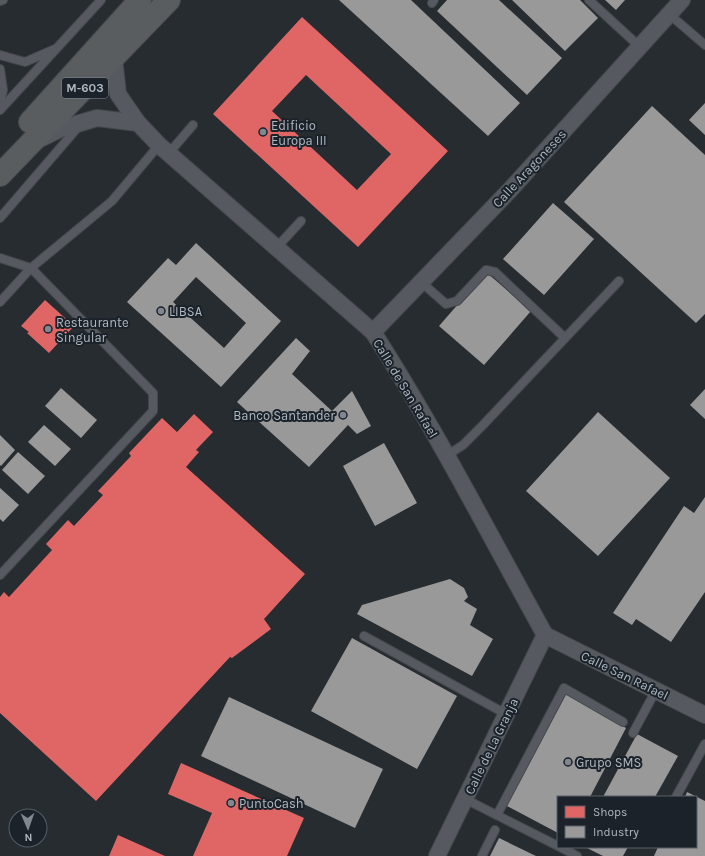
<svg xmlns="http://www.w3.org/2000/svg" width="705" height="856" viewBox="0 0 705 856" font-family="Karla,sans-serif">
<rect width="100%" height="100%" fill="#272c31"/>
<!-- shops -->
<g fill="#e06666" fill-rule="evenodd">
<path d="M302 17 448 151 358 247 213 114ZM306 75 391 154 357 190 272 111Z"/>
<path d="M45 300 74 326 49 353 27 333 29 332 21 326Z"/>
<path d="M194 414 213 432 196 450 199 452 186 467 305 574 264 619 271 629 232 658 230 657 96 801 0 713V597L4 592 9 597 52 550 46 544 68 520 74 526 103 495 98 491 131 456 129 453 162 418 177 432Z"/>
<path d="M181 763 304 818 287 856H193L212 813 168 794Z"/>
<path d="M118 835 165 856H109Z"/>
</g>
<!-- industry -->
<g fill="#999" fill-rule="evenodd">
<path d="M339 0H411L520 103 488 136Z"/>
<path d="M447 0H499L562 58 527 95 437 11Z"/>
<path d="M512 0H580L598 18 565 51Z"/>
<path d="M605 0H625L616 10Z"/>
<path d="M705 103V135L689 120Z"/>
<path d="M652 106 705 155V314L696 323 564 202Z"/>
<path d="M553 203 594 239 544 295 503 259Z"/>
<path d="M196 243 281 321 221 387 127 302 168 258 176 265ZM196 277 246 323 224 348 173 302Z"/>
<path d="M486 272 531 311 484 365 439 326Z"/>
<path d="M296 338 310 351 292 374 332 411 352 391 371 426 357 434 348 425 309 467 237 402Z"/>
<path d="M61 388 97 420 81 438 45 406Z"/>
<path d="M705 389V419L690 405Z"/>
<path d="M598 412 670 478 598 556 526 491Z"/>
<path d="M44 425 71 449 55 466 28 442Z"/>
<path d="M0 435 15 450 1 466 0 465Z"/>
<path d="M384 443 417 503 375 526 343 466Z"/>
<path d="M18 452 45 476 28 494 2 470Z"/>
<path d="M0 488 19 505 3 522 0 519Z"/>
<path d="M705 497V592L671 642 636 619 632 625 613 613 684 506 694 513Z"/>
<path d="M450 579 464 588 468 597 464 601 477 609 470 625 493 639 472 676 357 614 362 605Z"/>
<path d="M352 638 457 696 417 769 311 711Z"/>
<path d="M566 694 626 728 590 797H558V833L505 805Z"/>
<path d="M229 697 383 769 355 828 201 756Z"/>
<path d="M637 734 678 756 655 797H603Z"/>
<path d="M687 792 705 801V856H654L658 847H696V797H685Z"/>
<path d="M499 838 536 856H490Z"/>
<path d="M585 847H628L623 856H603Z"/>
</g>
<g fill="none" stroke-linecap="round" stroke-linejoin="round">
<!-- service casing -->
<g stroke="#44484c" stroke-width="10">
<g id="service">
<path d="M589 0 640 47"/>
<path d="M0 1 3 0"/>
<path d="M432 3 434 0"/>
<path d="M669 14 705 45"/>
<path d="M0 55 25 62 55 49"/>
<path d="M0 69 3 90 0 104"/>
<path d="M0 110 101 0"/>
<path d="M169 153 193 125"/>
<path d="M0 218 79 126"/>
<path d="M277 247 301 221"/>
<path d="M0 258 31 268 153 393V411L0 575"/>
<path d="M421 282 446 304 457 301 486 270 495 272 565 338"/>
<path d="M0 302 31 268 112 201 159 145"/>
<path d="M446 456 463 445 483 425 619 281"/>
<path d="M364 636 506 714"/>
<path d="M633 733 656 690"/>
<path d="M676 797 705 744"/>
<path d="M465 799 558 846"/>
<path d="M497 815 564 688 623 722"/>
<path d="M560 847 577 856"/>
<path d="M482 856 495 830"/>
</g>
</g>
<!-- minor casing -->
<g stroke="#44484c" stroke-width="18">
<g id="minor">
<path d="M114 58 118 94 138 123 159 145 373 332C436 430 489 534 545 635"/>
<path d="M40 139 60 129 97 118 138 123"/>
<path d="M373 332 510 190 682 0"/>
<path d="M545 635 705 715"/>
<path d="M437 856 545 635"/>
</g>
</g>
<!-- trunk casing -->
<g stroke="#43484d" stroke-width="24">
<g id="trunk">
<path d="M30 122 140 0"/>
<path d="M0 175 169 0"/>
</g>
</g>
<!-- service -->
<use href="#service" stroke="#565a60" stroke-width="8"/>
<!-- minor -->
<use href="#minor" stroke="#565a60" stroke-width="16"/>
<!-- trunk -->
<use href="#trunk" stroke="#5a5d60" stroke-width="22"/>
</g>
<!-- markers -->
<g fill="#80878f" stroke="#1b222a" stroke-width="1.5">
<circle cx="263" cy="132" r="4"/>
<circle cx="161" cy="311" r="4"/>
<circle cx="48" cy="329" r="4"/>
<circle cx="343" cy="415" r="4"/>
<circle cx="568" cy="762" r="4"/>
<circle cx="231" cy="803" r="4"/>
</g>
<g text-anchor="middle" stroke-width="4" stroke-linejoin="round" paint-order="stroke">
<!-- shield labels -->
<rect fill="#1b222a" stroke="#838b94" stroke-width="1" x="62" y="78" width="46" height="20" rx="3"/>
<g font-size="12" font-weight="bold" fill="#b0b8c2">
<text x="85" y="92">M-603</text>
</g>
<!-- poi labels -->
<g font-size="13" fill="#b0b8c2" stroke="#1b222a" text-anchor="start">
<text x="271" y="130">Edificio<tspan x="271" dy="15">Europa III</tspan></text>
<text x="169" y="316">LIBSA</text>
<text x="56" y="327">Restaurante<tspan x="56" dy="15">Singular</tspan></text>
<text x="335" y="420" text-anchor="end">Banco Santander</text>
<text x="576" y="767">Grupo SMS</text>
<text x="239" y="808">PuntoCash</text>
</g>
<!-- street labels -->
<g font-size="13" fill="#b0b8c2" stroke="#1b222a">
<text transform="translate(529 168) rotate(-47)" y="5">Calle Aragoneses</text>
<text transform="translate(406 388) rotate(59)" y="5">Calle de San Rafael</text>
<text transform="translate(625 675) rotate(26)" y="5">Calle San Rafael</text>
<text transform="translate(491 746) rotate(-64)" y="5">Calle de La Granja</text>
</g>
</g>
<!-- legend -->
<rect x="557" y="796" width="140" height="52" fill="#1b222a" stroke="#575e67"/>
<rect x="565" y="806" width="20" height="12" fill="#e06666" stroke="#575e67"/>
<text x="593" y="816" font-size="12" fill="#b0b8c2">Shops</text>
<rect x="565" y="826" width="20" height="12" fill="#999999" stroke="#575e67"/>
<text x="593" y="836" font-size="12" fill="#b0b8c2">Industry</text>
<!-- north arrow -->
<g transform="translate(28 828) rotate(178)"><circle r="19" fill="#1b222a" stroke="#575e67"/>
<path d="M0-3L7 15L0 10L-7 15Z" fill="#80878f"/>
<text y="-6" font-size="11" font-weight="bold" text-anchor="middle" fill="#b0b8c2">N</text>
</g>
</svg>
